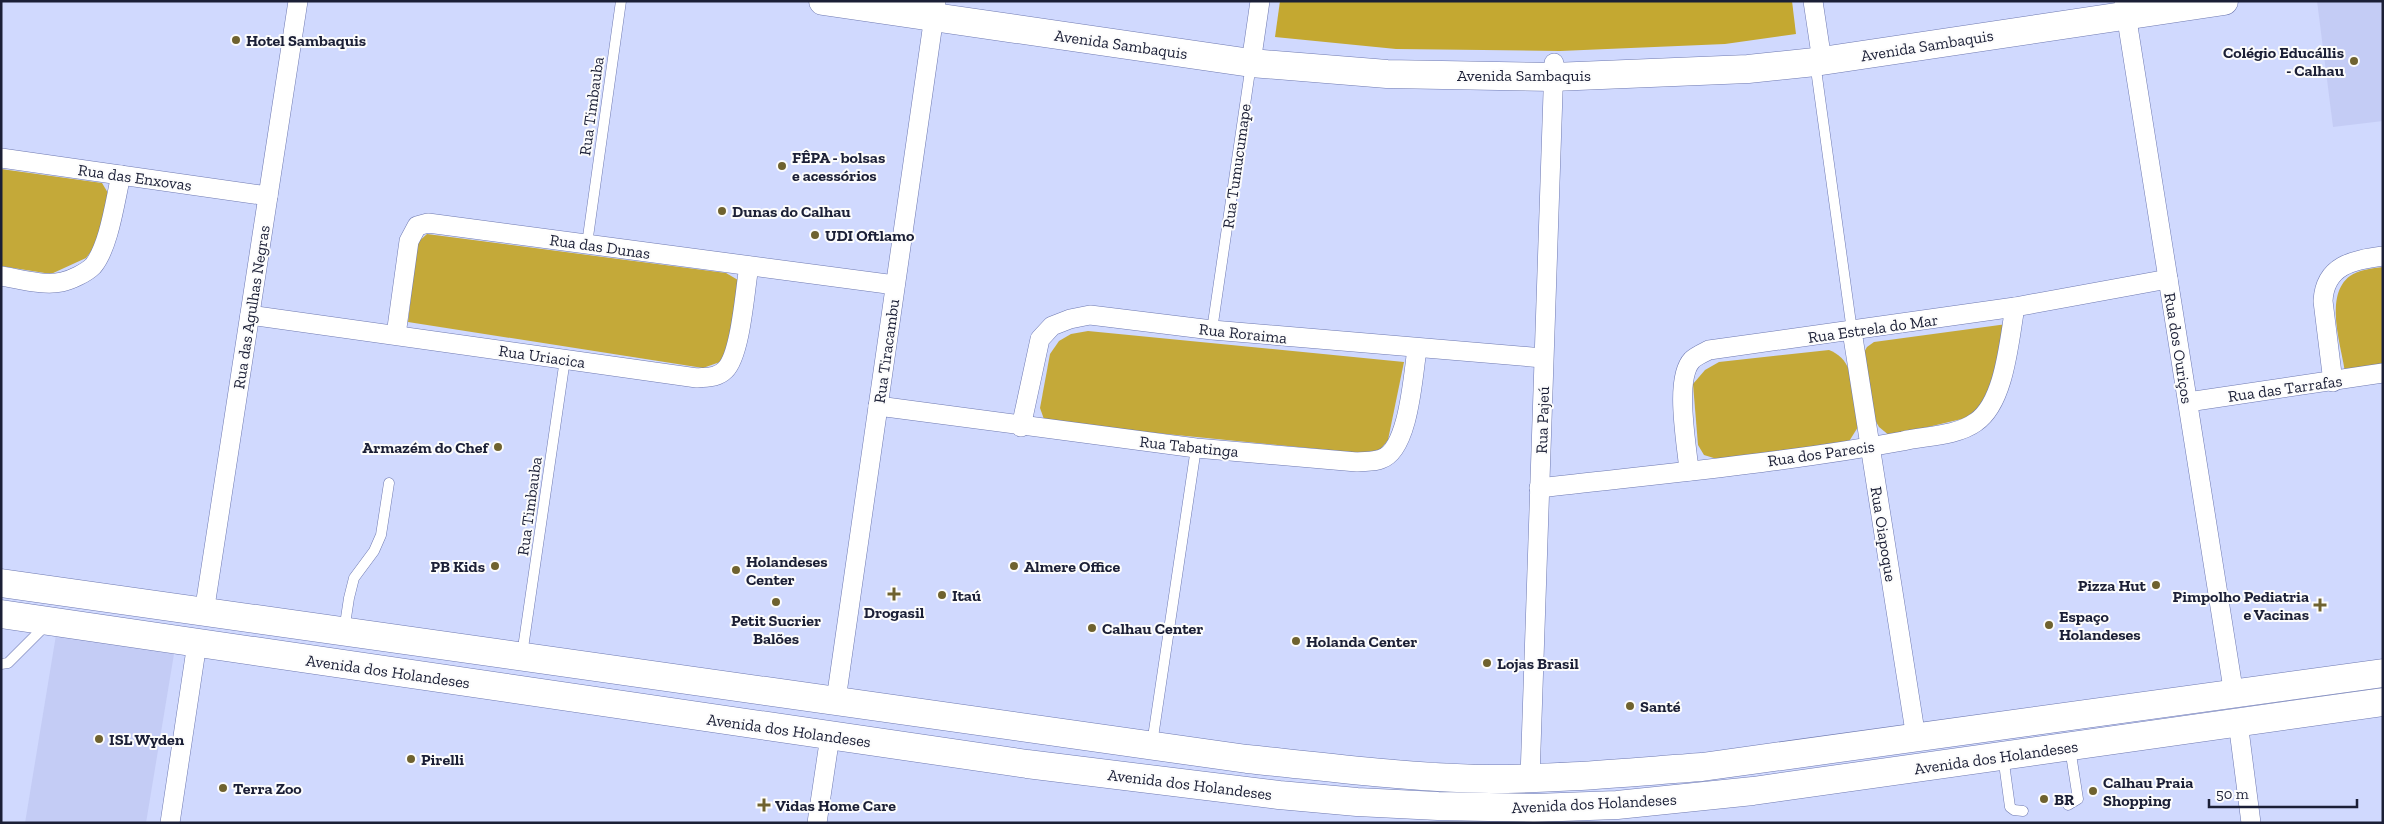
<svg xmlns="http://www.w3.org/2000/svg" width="2384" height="824" viewBox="0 0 2384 824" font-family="'Zilla Slab',serif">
<rect width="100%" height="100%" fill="#d0d9fe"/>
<!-- built -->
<g fill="#c4ccf5">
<path d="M2317 1H2383V121L2333 127Z"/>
<path d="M56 635 174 654 146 823H25Z"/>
</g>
<!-- green -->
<g fill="#c4a939">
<path d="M1 169 102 183 108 193 99 241 86 258 51 274 1 266Z"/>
<path d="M427 234 726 273 738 280 728 348 720 362 703 368 408 322 417 243Z"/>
<path d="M2383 267V364L2345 371C2341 344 2324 295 2350 276 2358 270 2373 268 2383 267Z"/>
<path d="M2007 324 1986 402 1970 417 1890 436 1879 427 1874 418 1863 354 1867 347 1874 342Z"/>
<path d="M1088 331 1404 362 1388 440 1379 451 1359 453 1045 422 1040 408 1050 354 1059 341 1071 334Z"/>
<path d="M1829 350C1839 354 1845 360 1849 370L1858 427 1848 443 1717 459 1704 455 1698 445 1693 384 1705 370 1719 362Z"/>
</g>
<!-- forest -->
<path fill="#c4a831" d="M1280 1H1792L1796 34 1725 44 1560 51 1396 49 1275 37Z"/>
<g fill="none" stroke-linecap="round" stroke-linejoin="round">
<!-- service casing -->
<g stroke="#6e79b1" stroke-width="11">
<g id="service">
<path d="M1815 62 1852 331"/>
<path d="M587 244 621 1"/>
<path d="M1212 330 1251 64"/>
<path d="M344 631 349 598 354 578 374 551 381 535 389 483"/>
<path d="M522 655 565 359"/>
<path d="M1 664 8 663 47 624"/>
<path d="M1152 744 1196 448"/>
<path d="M2003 756 2010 807 2014 810 2023 811"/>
<path d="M2068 805 2078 799 2070 748"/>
</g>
</g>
<!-- minor casing -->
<g stroke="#6e79b1" stroke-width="20">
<g id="minor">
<path d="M1813 1 1822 61"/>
<path d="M2124 1 2234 695"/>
<path d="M1251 63 1260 1"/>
<path d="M1 158 268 196"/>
<path d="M1 276C20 279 43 286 62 282 71 280 86 273 93 266 109 247 115 201 121 175"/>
<path d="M250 315 697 378C707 377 717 378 725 370 741 355 745 288 749 266"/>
<path d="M1852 331 1916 738"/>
<path d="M396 335 409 241 417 226 428 223 895 285"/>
<path d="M2333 382 2323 301C2325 265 2353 260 2383 256"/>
<path d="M2188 402 2383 373"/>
<path d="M878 406 1196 448 1357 462C1365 461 1374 462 1381 459 1409 450 1413 375 1417 349"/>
<path d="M1021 427 1040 339 1052 326 1070 319 1090 315 1212 330 1543 358"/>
<path d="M1689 471C1687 445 1674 379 1692 360 1696 356 1703 353 1709 350L2015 307 2168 279"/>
<path d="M1539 488C1660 474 1783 463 1903 441 1925 436 1957 436 1976 422 2005 402 2009 340 2015 307"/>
<path d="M204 613 298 1"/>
<path d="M836 700 936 2"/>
<path d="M2238 722 2251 823"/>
<path d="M1530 778 1554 63"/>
<path d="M170 823 197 643"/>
<path d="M817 823 830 736"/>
</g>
</g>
<!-- secondary casing -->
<g stroke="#6e79b1" stroke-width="29">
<path id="secondary" d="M823 1 1251 63 1387 74 1553 77 1748 69 1815 62 2224 1"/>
</g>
<!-- primary casing -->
<g stroke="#6e79b1" stroke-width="29">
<g id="primary">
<path d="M1 583 1247 759C1328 767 1409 778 1490 779 1561 779 1632 772 1702 767L2383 673"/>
<path d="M1 614 1027 764 1279 795 1357 802 1438 806 1534 808 1617 805 1753 791 2383 702"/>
</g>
</g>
<!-- service -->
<use href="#service" stroke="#fff" stroke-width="10"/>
<!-- minor -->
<use href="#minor" stroke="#fff" stroke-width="19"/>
<!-- secondary -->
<use href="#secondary" stroke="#fff" stroke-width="28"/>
<!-- primary -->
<use href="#primary" stroke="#fff" stroke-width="28"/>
</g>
<!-- markers -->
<g fill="#6f622f" stroke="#fcfcfc" stroke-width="2">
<circle cx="236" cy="40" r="5"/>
<circle cx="2354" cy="61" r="5"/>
<circle cx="782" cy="166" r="5"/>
<circle cx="722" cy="211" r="5"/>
<circle cx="815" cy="235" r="5"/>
<circle cx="498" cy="447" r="5"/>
<circle cx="495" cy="566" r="5"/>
<circle cx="1014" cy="566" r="5"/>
<circle cx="736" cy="570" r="5"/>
<circle cx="2156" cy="585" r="5"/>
<path d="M891.5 586.5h5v5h5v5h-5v5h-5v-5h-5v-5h5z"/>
<circle cx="942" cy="595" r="5"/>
<circle cx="776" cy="602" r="5"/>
<path d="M2317.5 597.5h5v5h5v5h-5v5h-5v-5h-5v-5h5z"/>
<circle cx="2049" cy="625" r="5"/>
<circle cx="1092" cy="628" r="5"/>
<circle cx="1296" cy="641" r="5"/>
<circle cx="1487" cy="663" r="5"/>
<circle cx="1630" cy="706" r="5"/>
<circle cx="99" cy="739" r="5"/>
<circle cx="411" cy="759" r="5"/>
<circle cx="223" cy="788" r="5"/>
<circle cx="2093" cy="791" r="5"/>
<circle cx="2044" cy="799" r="5"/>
<path d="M761.5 797.5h5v5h5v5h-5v5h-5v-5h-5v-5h5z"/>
</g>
<g text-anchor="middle" stroke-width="4" stroke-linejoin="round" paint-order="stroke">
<!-- poi labels -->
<g font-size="16" font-weight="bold" fill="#1b1f36" stroke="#fcfcfc" text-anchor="start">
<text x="246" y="46">Hotel Sambaquis</text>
<text x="2344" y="58" text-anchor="end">Colégio Educállis<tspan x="2344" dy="18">- Calhau</tspan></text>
<text x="792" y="163">FÊPA - bolsas<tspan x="792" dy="18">e acessórios</tspan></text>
<text x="732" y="217">Dunas do Calhau</text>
<text x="825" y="241">UDI Oftlamo</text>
<text x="488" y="453" text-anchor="end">Armazém do Chef</text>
<text x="746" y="567">Holandeses<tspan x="746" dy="18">Center</tspan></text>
<text x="485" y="572" text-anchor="end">PB Kids</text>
<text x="1024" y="572">Almere Office</text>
<text x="2146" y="591" text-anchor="end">Pizza Hut</text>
<text x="952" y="601">Itaú</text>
<text x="2309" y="602" text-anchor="end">Pimpolho Pediatria<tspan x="2309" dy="18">e Vacinas</tspan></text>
<text x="894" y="618" text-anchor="middle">Drogasil</text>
<text x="2059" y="622">Espaço<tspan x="2059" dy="18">Holandeses</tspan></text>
<text x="776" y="626" text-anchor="middle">Petit Sucrier<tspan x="776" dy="18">Balões</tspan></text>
<text x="1102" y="634">Calhau Center</text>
<text x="1306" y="647">Holanda Center</text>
<text x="1497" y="669">Lojas Brasil</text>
<text x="1640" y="712">Santé</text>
<text x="109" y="745">ISL Wyden</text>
<text x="421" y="765">Pirelli</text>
<text x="2103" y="788">Calhau Praia<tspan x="2103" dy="18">Shopping</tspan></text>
<text x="233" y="794">Terra Zoo</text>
<text x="2054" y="805">BR</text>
<text x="775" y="811">Vidas Home Care</text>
</g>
<!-- street labels -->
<g font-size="16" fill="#1b1f36" stroke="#fcfcfc">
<text transform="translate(1121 44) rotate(8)" y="6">Avenida Sambaquis</text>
<text transform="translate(1927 45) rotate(-9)" y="6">Avenida Sambaquis</text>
<text x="1524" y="81">Avenida Sambaquis</text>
<text transform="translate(591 106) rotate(-82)" y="6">Rua Timbauba</text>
<text transform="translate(1236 166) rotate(-82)" y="6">Rua Tumucumape</text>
<text transform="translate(135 177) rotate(8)" y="6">Rua das Enxovas</text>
<text transform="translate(600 246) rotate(8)" y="6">Rua das Dunas</text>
<text transform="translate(251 307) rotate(-81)" y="6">Rua das Agulhas Negras</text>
<text transform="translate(1873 328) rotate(-8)" y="6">Rua Estrela do Mar</text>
<text transform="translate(1243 333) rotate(6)" y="6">Rua Roraima</text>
<text transform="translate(2179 348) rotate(81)" y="6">Rua dos Ouriços</text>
<text transform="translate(886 351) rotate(-82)" y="6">Rua Tiracambu</text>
<text transform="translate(542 356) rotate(8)" y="6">Rua Uriacica</text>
<text transform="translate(2285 388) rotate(-8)" y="6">Rua das Tarrafas</text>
<text transform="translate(1542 420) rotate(-88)" y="6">Rua Pajeú</text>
<text transform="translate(1189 446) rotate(6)" y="6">Rua Tabatinga</text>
<text transform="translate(1821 453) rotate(-8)" y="6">Rua dos Parecis</text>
<text transform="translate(529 506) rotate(-82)" y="6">Rua Timbauba</text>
<text transform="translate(1884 534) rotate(81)" y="6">Rua Oiapoque</text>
<text transform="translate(388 671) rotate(8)" y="6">Avenida dos Holandeses</text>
<text transform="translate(789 730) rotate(8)" y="6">Avenida dos Holandeses</text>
<text transform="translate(1996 757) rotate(-8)" y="6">Avenida dos Holandeses</text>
<text transform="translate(1190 784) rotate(7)" y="6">Avenida dos Holandeses</text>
<text transform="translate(1594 803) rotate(-3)" y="6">Avenida dos Holandeses</text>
</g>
</g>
<!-- border -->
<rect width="2384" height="824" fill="none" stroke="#1b1f36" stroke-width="5"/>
<!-- scale -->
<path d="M2209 799v8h148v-8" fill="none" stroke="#1b1f36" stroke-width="2.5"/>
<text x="2216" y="799" font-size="15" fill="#1b1f36" stroke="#fcfcfc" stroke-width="4" paint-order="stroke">50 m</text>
</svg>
